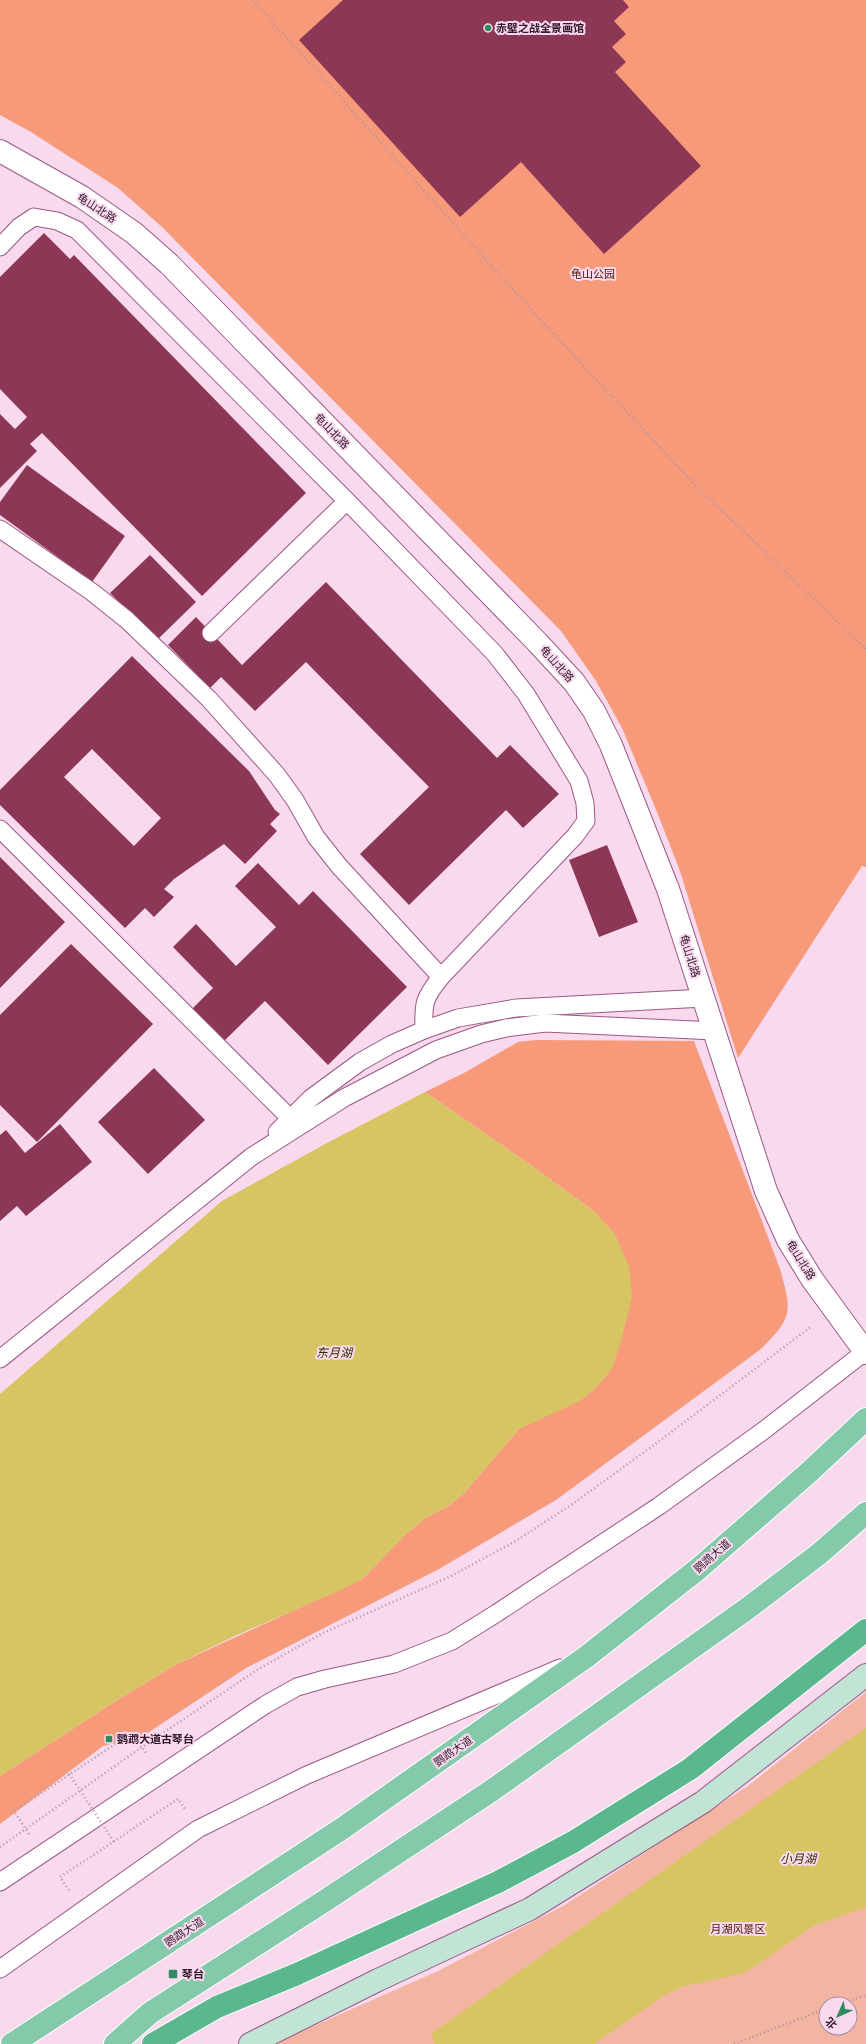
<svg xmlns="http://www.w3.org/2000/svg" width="866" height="2044" viewBox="0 0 866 2044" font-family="Overpass,'Noto Sans SC',sans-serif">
<rect width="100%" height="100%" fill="#f8d9ed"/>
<!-- green -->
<path fill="#f3b5a1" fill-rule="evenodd" d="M866 1692V2044H276L284 2039 438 1971 563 1906 748 1786ZM826 2004H850V2028H826Z"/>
<!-- forest -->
<g fill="#f79a7a">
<path d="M0 0H866V867L862 866 738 1058 680 871 657 812 622 728 596 681 561 631 162 227 118 188 31 132 0 115Z"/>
<path d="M536 1040 694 1041 780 1269C792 1312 793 1317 761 1349L556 1500 439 1569 246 1668 143 1736 103 1746 0 1824V1776L122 1697 175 1665 362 1579 408 1532 427 1517 450 1505 465 1492 519 1429 536 1420 596 1213 532 1166 425 1092 464 1073 518 1042Z"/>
</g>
<!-- water -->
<g fill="#d7c563">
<path d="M425 1092 532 1166 596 1213 615 1234 629 1267 632 1297 621 1341 612 1369 595 1389 580 1401 519 1429 465 1492 450 1505 427 1517 408 1532 362 1579 341 1590 237 1635 175 1665 122 1697 0 1776V1394L222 1201 327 1143Z"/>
<path d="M866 1728V1907L813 1926 754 1967 740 1974 681 1987 665 1995 594 2044H434L432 2033Z"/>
</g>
<!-- building -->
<g fill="#8d3757" fill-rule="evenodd">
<path d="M343 0H623L629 7 614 21 626 34 612 47 626 62 615 72 701 166 604 254 521 162 460 217 299 40Z"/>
<path d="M44 233 70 259 74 255 306 493 202 596 42 433 30 444 37 451 0 488V414L15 429 27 417 0 389V277Z"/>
<path d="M27 465 125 536 92 582 0 515V502Z"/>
<path d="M150 555 196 602 157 640 110 593Z"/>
<path d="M326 582 497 758 510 745 559 794 523 828 506 810 409 905 360 854 429 787 306 662 255 711 221 677 210 688 168 645 196 617 242 665Z"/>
<path d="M132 656 249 771 275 810 280 814 270 824 277 831 245 864 224 844 174 879 164 889 174 897 154 917 145 908 125 928 0 805V790ZM92 749 161 818 134 846 64 777Z"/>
<path d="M607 845 638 922 599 937 569 860Z"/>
<path d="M0 857 65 922 0 988Z"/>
<path d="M258 863 299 905 313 891 407 987 328 1065 265 1001 222 1043 191 1010 213 988 173 947 196 924 236 966 276 927 235 886Z"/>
<path d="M71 944 153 1024 37 1142 0 1105V1015Z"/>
<path d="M154 1068 205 1120 148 1174 98 1122Z"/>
<path d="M60 1124 92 1162 26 1216 17 1206 0 1221V1135L6 1130 25 1153Z"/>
</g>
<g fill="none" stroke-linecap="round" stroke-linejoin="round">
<!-- service casing -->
<g stroke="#9b5786" stroke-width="19">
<g id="service">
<path d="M0 247 19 227 34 217 57 221 77 230 347 501 495 654 526 694 579 781 585 803 586 821 575 836 441 977C424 998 423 1003 424 1030"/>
<path d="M0 529 92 592 127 620 209 699 277 775 295 800 316 837 339 866 441 977"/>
<path d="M211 633 347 501"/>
<path d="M0 829 298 1126"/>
<path d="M277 1132 311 1098 360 1062 392 1044 424 1030 458 1018 516 1008 704 998"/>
<path d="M0 1359 251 1157 344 1098 436 1050 481 1034 506 1028 545 1023 715 1031"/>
<path d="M0 1882 265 1705 297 1687 325 1679 394 1664 452 1641 497 1613 659 1506 763 1431 866 1351"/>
<path d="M0 1969 198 1829 307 1775 560 1668"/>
</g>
</g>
<!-- tertiary casing -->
<g stroke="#9b5786" stroke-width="24">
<path id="tertiary" d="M0 151 82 197 134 233 169 264 537 642 574 682 594 711 611 745 668 889 766 1191 788 1240 812 1279 866 1353"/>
</g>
<!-- secondary casing -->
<g stroke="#9b5786" stroke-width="24">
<path id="secondary" d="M250 2044 378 1980 530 1909 703 1802 866 1675"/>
</g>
<!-- primary casing -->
<g stroke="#fff" stroke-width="24">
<g id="primary">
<path d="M12 2044 343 1828 586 1657 698 1569 807 1474 866 1419"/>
<path d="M115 2044 150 2013 326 1900 491 1791 748 1608 819 1554 866 1513"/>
</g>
</g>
<!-- trunk casing -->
<g stroke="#fff" stroke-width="24">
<path id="trunk" d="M153 2044 217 2007 297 1974 498 1882 573 1842 690 1769 866 1630"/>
</g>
<!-- path -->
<g stroke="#b092a6" stroke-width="2.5" stroke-dasharray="1 3" stroke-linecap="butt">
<path d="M253 0 522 300 693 483 866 649"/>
<path d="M29 1834 14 1811 31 1800 132 1733 147 1754"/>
<path d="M0 1847 142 1747 260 1668 323 1633 449 1577 514 1542 571 1505 650 1448 812 1326"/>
<path d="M69 1890 60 1877 178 1799 185 1809"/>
<path d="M841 2004 866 1995"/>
<path d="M734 2044 826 2009"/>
</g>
<!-- service -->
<use href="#service" stroke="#fff" stroke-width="17"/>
<!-- tertiary -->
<use href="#tertiary" stroke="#fff" stroke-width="22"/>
<!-- secondary -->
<use href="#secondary" stroke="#c1e4d4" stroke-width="22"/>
<!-- primary -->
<use href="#primary" stroke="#83c9aa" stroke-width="22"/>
<!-- trunk -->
<use href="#trunk" stroke="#5ab78e" stroke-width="22"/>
<!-- path-bridge -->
<path stroke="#b092a6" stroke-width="2.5" stroke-dasharray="1 3" stroke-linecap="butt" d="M69 1774 114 1842"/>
</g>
<!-- markers -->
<g fill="#318b61" stroke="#f8d9ed" stroke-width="1.5">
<circle cx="488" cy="28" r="4"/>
<rect x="105" y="1735" width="8" height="8" rx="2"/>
<rect x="168" y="1969" width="10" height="10" rx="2"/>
</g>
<g text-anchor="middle" stroke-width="4" stroke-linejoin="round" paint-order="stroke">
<!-- poi labels -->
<g font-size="11" font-weight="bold" fill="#32162a" stroke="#f8d9ed" text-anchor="start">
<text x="496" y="32">赤壁之战全景画馆</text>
<text x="117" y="1743">鹦鹉大道古琴台</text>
<text x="182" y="1978">琴台</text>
</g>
<!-- street labels -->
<g font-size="11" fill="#32162a" stroke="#f8d9ed">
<text transform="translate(97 208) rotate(33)" y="4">龟山北路</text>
<text transform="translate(332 431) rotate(46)" y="4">龟山北路</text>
<text transform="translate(557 664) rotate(48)" y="4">龟山北路</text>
<text transform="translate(690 956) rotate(72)" y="4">龟山北路</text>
<text transform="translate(801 1260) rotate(58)" y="4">龟山北路</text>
<text transform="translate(712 1556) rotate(-41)" y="4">鹦鹉大道</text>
<text transform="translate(453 1751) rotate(-35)" y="4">鹦鹉大道</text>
<text transform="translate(184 1932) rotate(-33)" y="4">鹦鹉大道</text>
</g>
<!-- park labels -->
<g font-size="11" fill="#4c1400" stroke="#f8d9ed">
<text x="593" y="278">龟山公园</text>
<text x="738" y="1933">月湖风景区</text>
</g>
<!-- water labels -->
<g font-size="12" font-style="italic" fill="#332c00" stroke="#f8d9ed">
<text x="334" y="1357">东月湖</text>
<text x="798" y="1863">小月湖</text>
</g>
</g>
<!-- north arrow -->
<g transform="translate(838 2016) rotate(225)"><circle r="19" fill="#f8d9ed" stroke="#a98b9f"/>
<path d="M0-3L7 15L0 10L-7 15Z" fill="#318b61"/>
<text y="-6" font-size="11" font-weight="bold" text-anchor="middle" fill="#32162a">北</text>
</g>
</svg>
